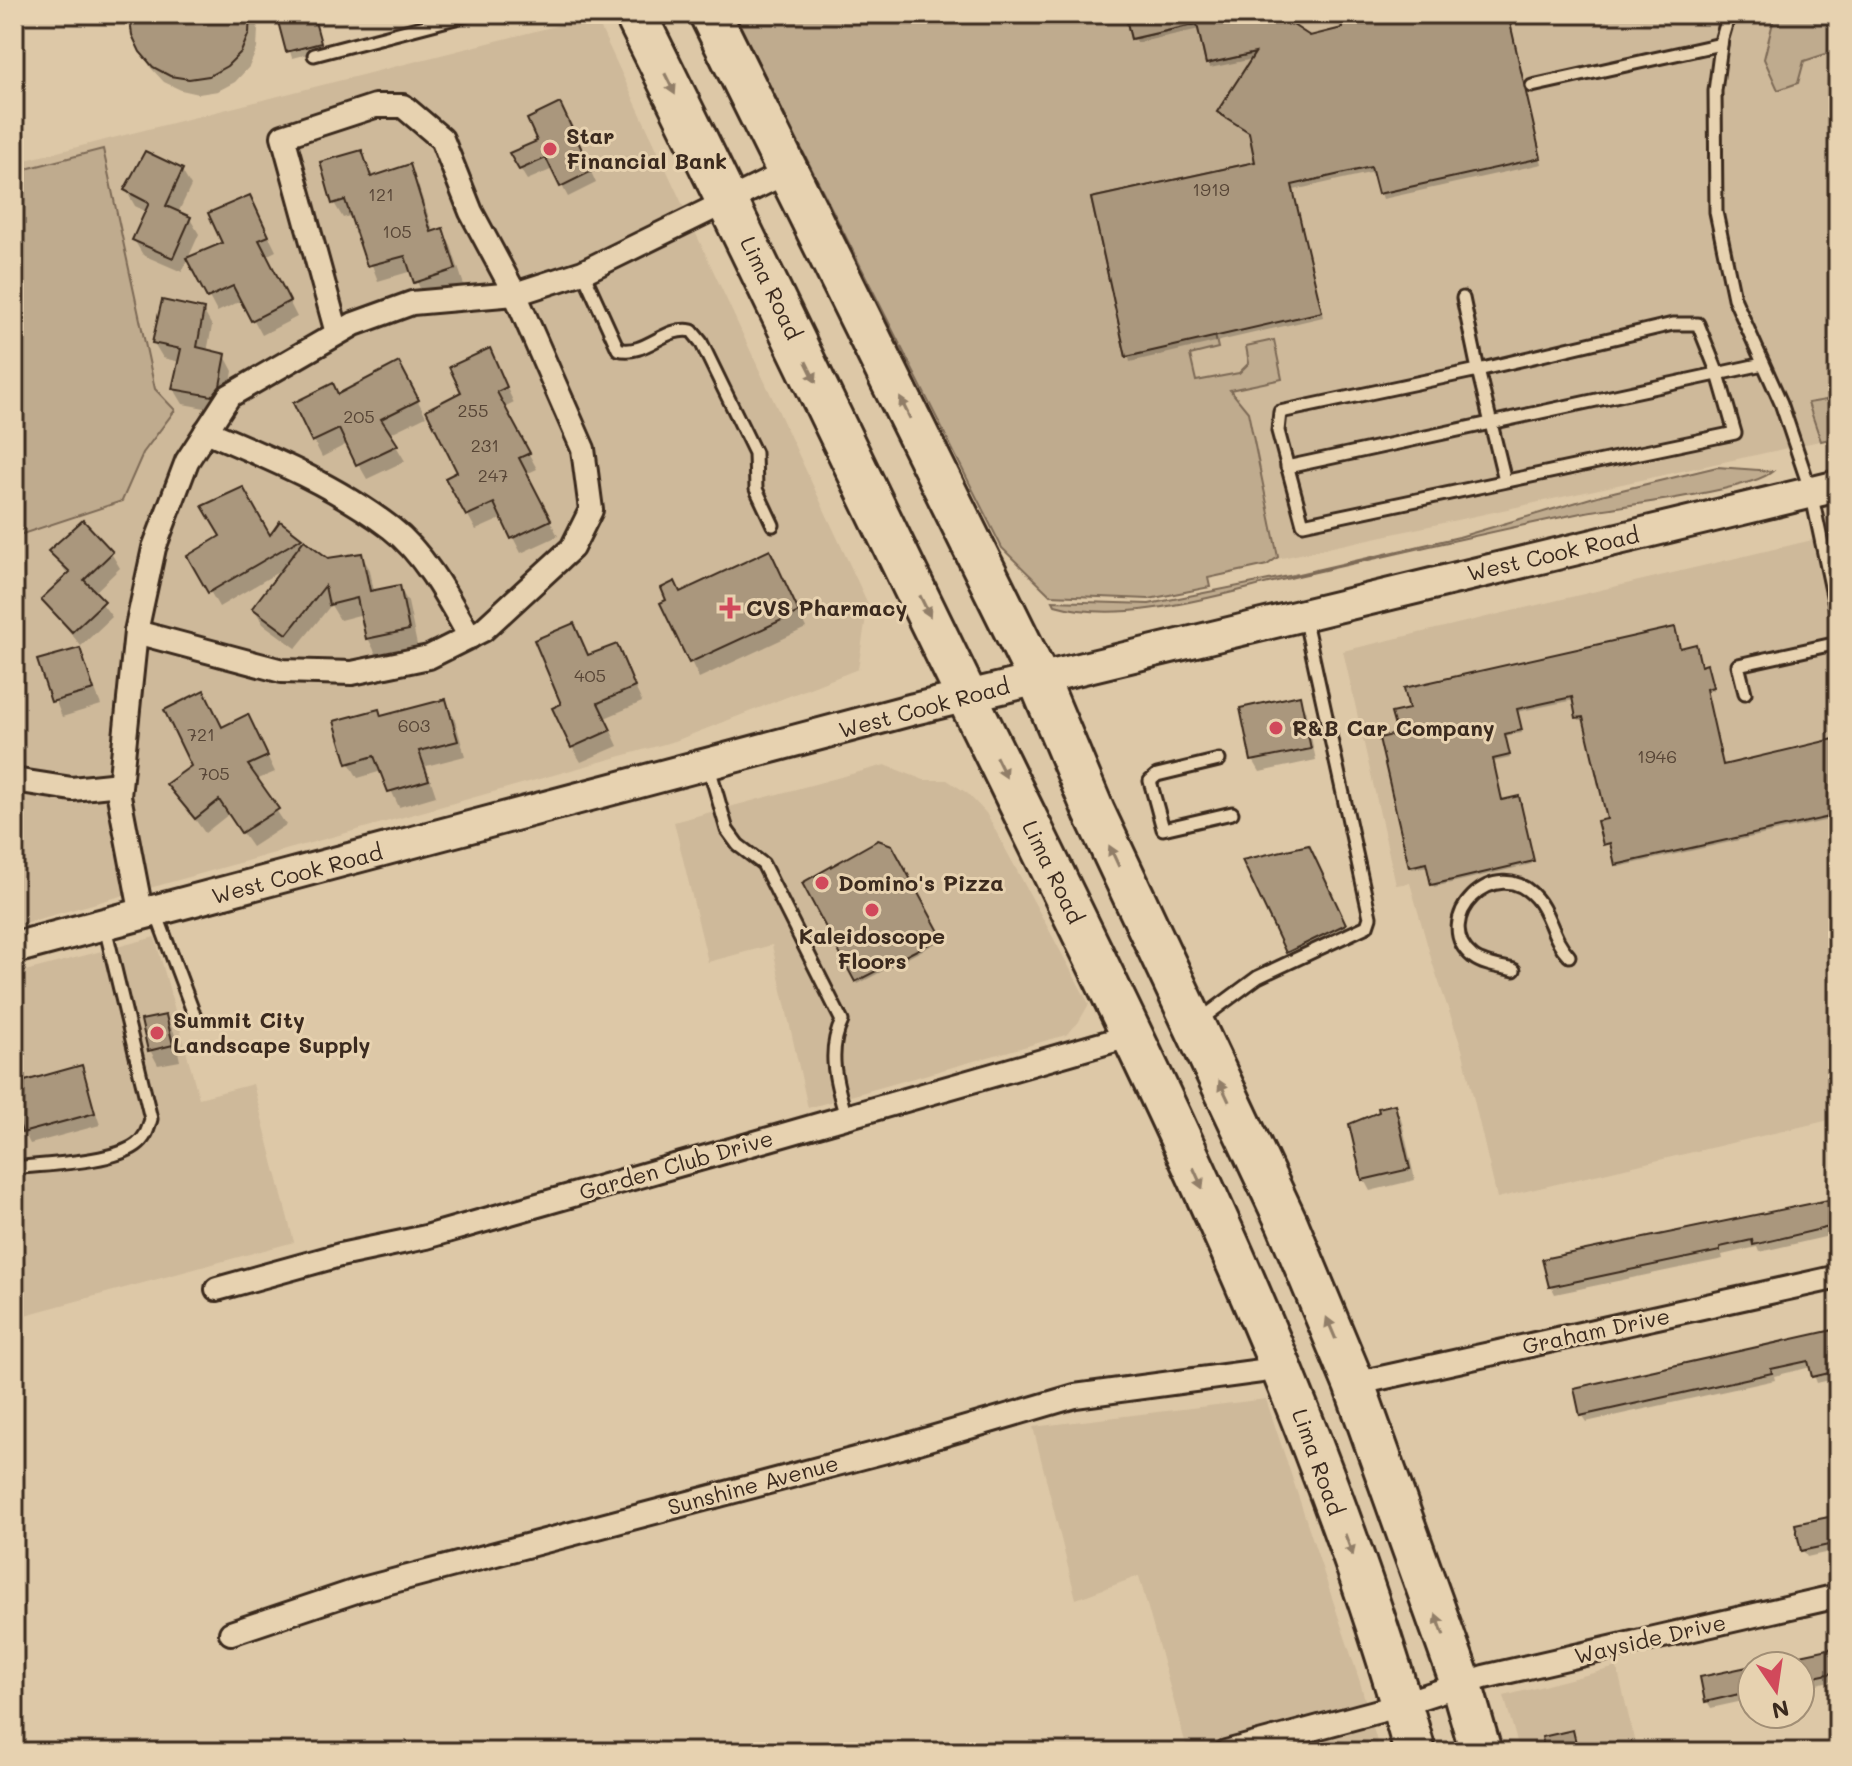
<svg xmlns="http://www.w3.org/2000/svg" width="1852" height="1766" viewBox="0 0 1852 1766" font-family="Mali,sans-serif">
<rect width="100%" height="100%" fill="#ddc8a7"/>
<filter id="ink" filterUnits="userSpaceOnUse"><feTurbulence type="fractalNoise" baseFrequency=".0125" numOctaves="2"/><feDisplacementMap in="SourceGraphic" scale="16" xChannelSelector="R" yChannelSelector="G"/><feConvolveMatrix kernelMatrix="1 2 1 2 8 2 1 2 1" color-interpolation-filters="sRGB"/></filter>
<g filter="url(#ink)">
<!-- built -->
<g fill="#ceb99a">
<path d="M754 14H1838V437L1149 587Z"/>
<path d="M595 16 868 604 858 669 675 741 14 926V163Z"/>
<path d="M1838 534V1118L1497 1198 1462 1049 1433 965 1410 883 1396 885 1343 651Z"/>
<path d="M885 765 924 780H947L967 793 986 813 1089 1004 1078 1023 1066 1035 808 1108 772 945 708 962 674 822Z"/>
<path d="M155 937 199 1098 253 1084 294 1242 14 1318V974Z"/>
<path d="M1266 1399 1360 1682 1380 1752H1162L1186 1745 1139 1576 1076 1599 1033 1427Z"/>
<path d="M1617 1667 1637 1752H1520L1504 1696Z"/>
</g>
<!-- green -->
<g fill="#bfab8e" stroke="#7d6a56" stroke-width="2">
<path d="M734 14H1125L1131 39 1197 24 1206 64 1255 53 1217 112 1249 132 1255 162 1091 198 1126 357 1215 335 1218 348 1190 355 1196 381 1239 373 1249 363 1246 346 1274 340 1282 379 1230 390 1248 412 1278 557 1267 565 1208 578 1210 587 1149 599 1050 595 1002 548Z"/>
<path d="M1775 14H1838V50L1804 61 1798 83 1778 90 1764 59Z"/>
<path d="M103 149 155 389 175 410 143 453 122 501 19 535 14 545V172Z"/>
<path d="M1838 398V437L1821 441 1808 403Z"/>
<path d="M1717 467 1773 471C1751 491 1624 505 1586 512 1488 532 1391 555 1294 577 1223 593 1126 626 1055 605L1053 601 1149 604 1294 575 1459 537 1601 495Z"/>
</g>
<!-- shadow -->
<g fill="#0003">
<path d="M132 14H254L258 29 257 49 249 67 235 82 218 91 199 94 181 90 164 82 151 68 142 52Z"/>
<path d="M278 14H314L323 50 292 58Z"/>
<path d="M1127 14H1273L1309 38 1345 29 1341 14H1509L1542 164 1383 199 1374 172 1294 190 1323 317 1130 362 1093 199 1258 163 1252 136 1219 112 1253 59 1210 68 1200 29 1136 43Z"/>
<path d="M1838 81V104L1833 82Z"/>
<path d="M566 117 596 183 568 197 553 169 527 180 511 154 539 142Z"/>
<path d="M361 152 374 178 409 167 417 182 434 233 442 230 451 246 464 285 424 297 412 271 378 281 353 215 343 218 334 203Z"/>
<path d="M182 171 191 186 178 213 190 219 199 234 182 272 143 255 134 240 147 212 135 206 126 190Z"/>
<path d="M250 198 276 251 266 256 297 317 262 335 243 300 217 312 209 297 225 244Z"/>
<path d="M203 310 212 326 207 352 225 356 233 371 228 402 221 411 183 404 174 389 180 362 163 358 154 343Z"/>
<path d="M489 350 514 403 504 408 537 469 526 474 558 536 521 553 503 518 476 530 448 479 460 473 464 393Z"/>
<path d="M406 379 426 416 389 434 405 461 367 479 347 444 322 457 295 404Z"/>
<path d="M281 524 327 561 361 555 370 570 374 592 399 587 408 602 417 645 376 654 368 638 363 614 340 620 331 605 296 648 263 624 254 608 285 568 219 607 190 556 270 538Z"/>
<path d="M51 551 111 553 120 568 94 593 112 617 81 646 44 600 69 576Z"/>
<path d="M778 568 806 628 699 678 663 604 680 594Z"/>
<path d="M582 641 589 656 616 646 642 702 605 718 618 746 581 762 572 747 564 705Z"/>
<path d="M79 650 101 705 62 717 40 662Z"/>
<path d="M1679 650 1701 668 1708 669 1713 690 1706 692 1723 767 1838 740V818L1618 867 1612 846 1605 844 1600 822 1610 820 1585 719 1579 720 1574 700 1517 712 1522 733 1505 736 1510 758 1493 762 1502 802 1518 798 1532 864 1434 887 1429 866 1412 869 1382 740Z"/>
<path d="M1299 698 1305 709 1316 760 1260 772 1253 760Z"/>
<path d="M445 701 454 717 465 756 426 766 436 796 399 807 382 771 358 778 349 763 382 718Z"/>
<path d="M223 729 256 732 275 772 256 780 286 825 252 847 229 814 205 833 169 784 194 767Z"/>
<path d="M891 847 942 940 858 984 805 884Z"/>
<path d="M1245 861 1317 863 1353 940 1296 967Z"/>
<path d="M165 1017 174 1032 180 1061 158 1065 150 1050Z"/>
<path d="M81 1067 100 1125 30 1144 24 1132 14 1086Z"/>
<path d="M1394 1107 1401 1118 1415 1180 1370 1191 1364 1180 1351 1125Z"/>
<path d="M1838 1180V1234L1759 1252 1757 1247 1722 1255 1723 1259 1555 1294 1551 1286 1833 1201 1828 1182Z"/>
<path d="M1838 1335V1378L1817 1383 1811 1367 1774 1376 1775 1380 1586 1422 1582 1416 1576 1389Z"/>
<path d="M1838 1517V1550L1807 1557 1803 1550Z"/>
<path d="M1838 1649V1679L1800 1688V1666H1762Z"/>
<path d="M1752 1668V1699L1711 1708 1707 1701Z"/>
</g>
<!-- building -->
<g fill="#aa977d" stroke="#3b2a1e" stroke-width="2">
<path d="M129 14H250L249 33 241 52 227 66 209 76 189 79 170 76 153 67 140 52 132 35Z"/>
<path d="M276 14H313L321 43 286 52Z"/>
<path d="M1125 14H1276L1310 36 1342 28 1339 14H1508L1541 158 1378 194 1371 167 1292 185 1322 312 1126 357 1091 198 1255 162 1249 132 1217 112 1255 53 1206 64 1197 24 1131 39Z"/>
<path d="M560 103 592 171 560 187 546 158 519 170 509 153 537 141 527 119Z"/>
<path d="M362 150 371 177 410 164 431 232 443 228 456 269 414 283 405 256 367 266 345 200 332 204 320 162Z"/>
<path d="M145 151 183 169 166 206 191 217 173 258 132 240 149 203 124 190Z"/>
<path d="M250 195 269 236 259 240 290 301 251 321 233 286 207 298 186 258 222 243 208 213Z"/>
<path d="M162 300 204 309 197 347 226 354 220 386 212 396 172 389 181 349 152 343Z"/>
<path d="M490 348 507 387 497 392 530 453 519 458 551 520 511 539 494 503 466 516 445 478 457 472 426 410 461 392 449 367Z"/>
<path d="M399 362 419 400 381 419 398 445 356 465 339 429 312 442 293 403 333 383 338 394Z"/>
<path d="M243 487 270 535 280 521 302 538 208 593 187 556 220 536 202 506Z"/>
<path d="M83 520 113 552 84 580 105 601 72 632 41 599 70 572 48 551Z"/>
<path d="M304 540 328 558 362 553 370 591 400 585 409 630 366 639 357 598 329 605 325 586 287 634 252 608Z"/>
<path d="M770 550 799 612 689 663 660 603 666 600 661 588 675 581 680 592Z"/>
<path d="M574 623 588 655 617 644 635 687 598 703 611 730 571 748 552 708 561 704 534 640Z"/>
<path d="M1675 627 1680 648 1696 644 1701 666 1707 664 1713 687 1706 689 1723 765 1838 738V815L1615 865 1610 843 1603 845 1597 821 1607 819 1583 717 1576 718 1572 697 1517 709 1522 730 1505 734 1510 755 1493 759 1502 800 1519 796 1534 861 1431 885 1426 863 1409 867 1379 738 1397 734 1391 713 1409 709 1404 688Z"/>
<path d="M80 648 94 690 51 702 37 660Z"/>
<path d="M204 690 222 727 248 714 268 756 248 765 279 809 241 833 219 800 195 819 166 784 191 766 164 710Z"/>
<path d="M1300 695 1311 749 1251 761 1240 708Z"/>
<path d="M446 699 458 741 419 751 429 780 388 792 374 756 347 764 334 721 379 709 381 716Z"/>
<path d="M878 840 892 845 942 937 855 982 802 883Z"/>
<path d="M1309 845 1346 924 1286 953 1242 860Z"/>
<path d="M166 1015 173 1045 148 1051 141 1020Z"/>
<path d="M82 1065 95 1113 22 1133 14 1104V1084Z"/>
<path d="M1395 1104 1410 1169 1362 1180 1349 1124 1379 1112 1378 1108Z"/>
<path d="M1838 1198V1225L1753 1245 1752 1240 1720 1247V1251L1549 1287 1542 1259Z"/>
<path d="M1833 1330 1838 1371 1812 1377 1808 1361 1771 1369 1772 1373 1580 1416 1574 1388Z"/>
<path d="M1838 1515V1543L1801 1551 1795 1524Z"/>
<path d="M1838 1647V1672L1800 1680V1655Z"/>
<path d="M1752 1666V1691L1705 1702 1700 1677Z"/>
<path d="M1573 1730 1578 1752H1545L1542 1737Z"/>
</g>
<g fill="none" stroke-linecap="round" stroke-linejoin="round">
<!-- lane casing -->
<g stroke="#3b2a1e" stroke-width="17">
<g id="lane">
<path d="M1729 14 1722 38 1715 91 1716 212 1734 298 1781 403 1811 492 1838 619"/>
<path d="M314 55 471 14"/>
<path d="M1532 86 1721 44"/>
<path d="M583 272 618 349C645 357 665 325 692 331L701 342 755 453 756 489 773 525"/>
<path d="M1463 298 1478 370 1280 412 1278 431 1303 524 1735 433 1718 374 1698 324H1673L1478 370 1505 481"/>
<path d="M1287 467 1763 364"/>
<path d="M1745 693 1738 665 1838 643"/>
<path d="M1219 760 1157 775 1150 781 1163 829 1232 813"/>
<path d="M709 767 727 830 738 845 763 864 842 1021C826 1053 837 1085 846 1117"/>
<path d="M156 913 195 1017"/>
<path d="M1514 970C1502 967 1483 965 1473 957 1428 921 1496 851 1536 898 1551 915 1551 937 1569 956"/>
<path d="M1200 1020 1258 977 1367 926 1370 917 1304 616"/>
<path d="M14 1168C46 1164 111 1163 136 1145 146 1138 148 1129 151 1119L105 927"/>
</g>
</g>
<!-- street casing -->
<g stroke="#3b2a1e" stroke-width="28">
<g id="street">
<path d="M206 431C270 458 335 485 391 528 425 554 449 600 470 637"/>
<path d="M136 632 282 671 352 673 429 657 483 630 572 548 591 510 583 449 515 294 471 212 442 139 403 106H375L283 136 337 333"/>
<path d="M14 780 72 789 120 784"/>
<path d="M142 916 119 796 136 632 154 548 187 461 229 396 354 324 412 303 515 294 583 272 789 171"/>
<path d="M217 1289 340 1255 426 1237 1133 1035"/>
<path d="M1354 1384 1838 1277"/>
<path d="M231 1633 359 1590 901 1447 1075 1396 1261 1371 1281 1362"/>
<path d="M1226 1752 1379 1711 1484 1677 1838 1596"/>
</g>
</g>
<!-- secondary casing -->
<g stroke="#3b2a1e" stroke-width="36">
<path id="secondary" d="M14 948 914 709 1838 486"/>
</g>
<!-- highway casing -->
<g stroke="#3b2a1e" stroke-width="46">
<g id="highway">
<path d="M635 14C759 263 877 515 1000 764 1157 1085 1319 1406 1415 1752"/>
<path d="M710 14 1038 678 1094 812 1287 1223 1354 1384 1461 1683 1481 1752"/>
</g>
</g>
<!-- lane -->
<use href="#lane" stroke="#e7d2b0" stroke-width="11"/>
<!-- street -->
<use href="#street" stroke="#e7d2b0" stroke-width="22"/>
<!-- secondary -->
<use href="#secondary" stroke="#e7d2b0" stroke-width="30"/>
<!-- highway -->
<use href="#highway" stroke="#e7d2b0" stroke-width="40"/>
</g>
<!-- one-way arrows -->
<defs><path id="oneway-solid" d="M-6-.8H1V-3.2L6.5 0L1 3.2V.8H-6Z" transform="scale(2)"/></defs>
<g fill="#917e67">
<use href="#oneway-solid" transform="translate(670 84) rotate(64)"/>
<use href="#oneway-solid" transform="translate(811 372) rotate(64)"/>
<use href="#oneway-solid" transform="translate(905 408) rotate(-116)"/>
<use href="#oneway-solid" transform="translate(925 606) rotate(64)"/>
<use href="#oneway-solid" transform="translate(1001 767) rotate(64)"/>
<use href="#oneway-solid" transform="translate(1114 856) rotate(-115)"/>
<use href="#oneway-solid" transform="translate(1224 1091) rotate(-115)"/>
<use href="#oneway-solid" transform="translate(1198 1178) rotate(66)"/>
<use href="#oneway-solid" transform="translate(1331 1328) rotate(-113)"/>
<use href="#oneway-solid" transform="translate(1349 1545) rotate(70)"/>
<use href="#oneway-solid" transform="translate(1440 1625) rotate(-110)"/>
</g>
</g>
<!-- markers -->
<g fill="#d1495b" stroke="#e7d2b0" stroke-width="3">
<circle cx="550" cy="149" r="8"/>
<path d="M726 596h8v8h8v8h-8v8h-8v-8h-8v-8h8z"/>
<circle cx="1276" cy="728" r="8"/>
<circle cx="822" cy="883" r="8"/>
<circle cx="872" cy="910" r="8"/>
<circle cx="157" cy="1033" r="8"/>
</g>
<g text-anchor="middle" stroke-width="6" stroke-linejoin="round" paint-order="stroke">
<!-- number labels -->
<g font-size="18" fill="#574536">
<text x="1211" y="196">1919</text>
<text x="381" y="201">121</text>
<text x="397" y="238">105</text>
<text x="473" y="417">255</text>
<text x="359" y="423">205</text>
<text x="485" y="452">231</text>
<text x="493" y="482">247</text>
<text x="590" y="682">405</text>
<text x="414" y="732">603</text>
<text x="201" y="741">721</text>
<text x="1657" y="763">1946</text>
<text x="214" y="780">705</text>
</g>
<!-- poi labels -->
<g font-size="22" font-weight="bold" fill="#3b2a1e" stroke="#e7d2b0" text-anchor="start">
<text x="566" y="144">Star<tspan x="566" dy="25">Financial Bank</tspan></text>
<text x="746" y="616">CVS Pharmacy</text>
<text x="1292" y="736">R&amp;B Car Company</text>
<text x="838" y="891">Domino's Pizza</text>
<text x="872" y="944" text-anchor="middle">Kaleidoscope<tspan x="872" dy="25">Floors</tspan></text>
<text x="173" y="1028">Summit City<tspan x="173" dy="25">Landscape Supply</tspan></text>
</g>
<!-- street labels -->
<g font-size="22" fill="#3b2a1e" stroke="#e7d2b0">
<text transform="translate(771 288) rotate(64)" y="8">Lima Road</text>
<text transform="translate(1553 554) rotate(-13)" y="8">West Cook Road</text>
<text transform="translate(924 708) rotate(-15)" y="8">West Cook Road</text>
<text transform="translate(1053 872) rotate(64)" y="8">Lima Road</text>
<text transform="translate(297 874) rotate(-15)" y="8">West Cook Road</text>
<text transform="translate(676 1165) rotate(-16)" y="8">Garden Club Drive</text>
<text transform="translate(1596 1331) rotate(-12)" y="8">Graham Drive</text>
<text transform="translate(1318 1462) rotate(70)" y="8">Lima Road</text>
<text transform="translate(753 1485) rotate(-15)" y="8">Sunshine Avenue</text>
<text transform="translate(1650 1639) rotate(-13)" y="8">Wayside Drive</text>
</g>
</g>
<!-- margin -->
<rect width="1852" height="1766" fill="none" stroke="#e7d2b0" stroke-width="48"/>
<rect x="24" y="24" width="1804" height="1718" fill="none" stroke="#3b2a1e" stroke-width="3" filter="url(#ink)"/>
<!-- north arrow -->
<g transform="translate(1776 1690) rotate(167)"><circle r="38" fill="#e7d2b0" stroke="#a28f76" stroke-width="2"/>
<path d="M0-6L14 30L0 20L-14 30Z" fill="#d1495b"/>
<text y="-12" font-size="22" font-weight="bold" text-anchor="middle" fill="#3b2a1e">N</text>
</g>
</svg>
